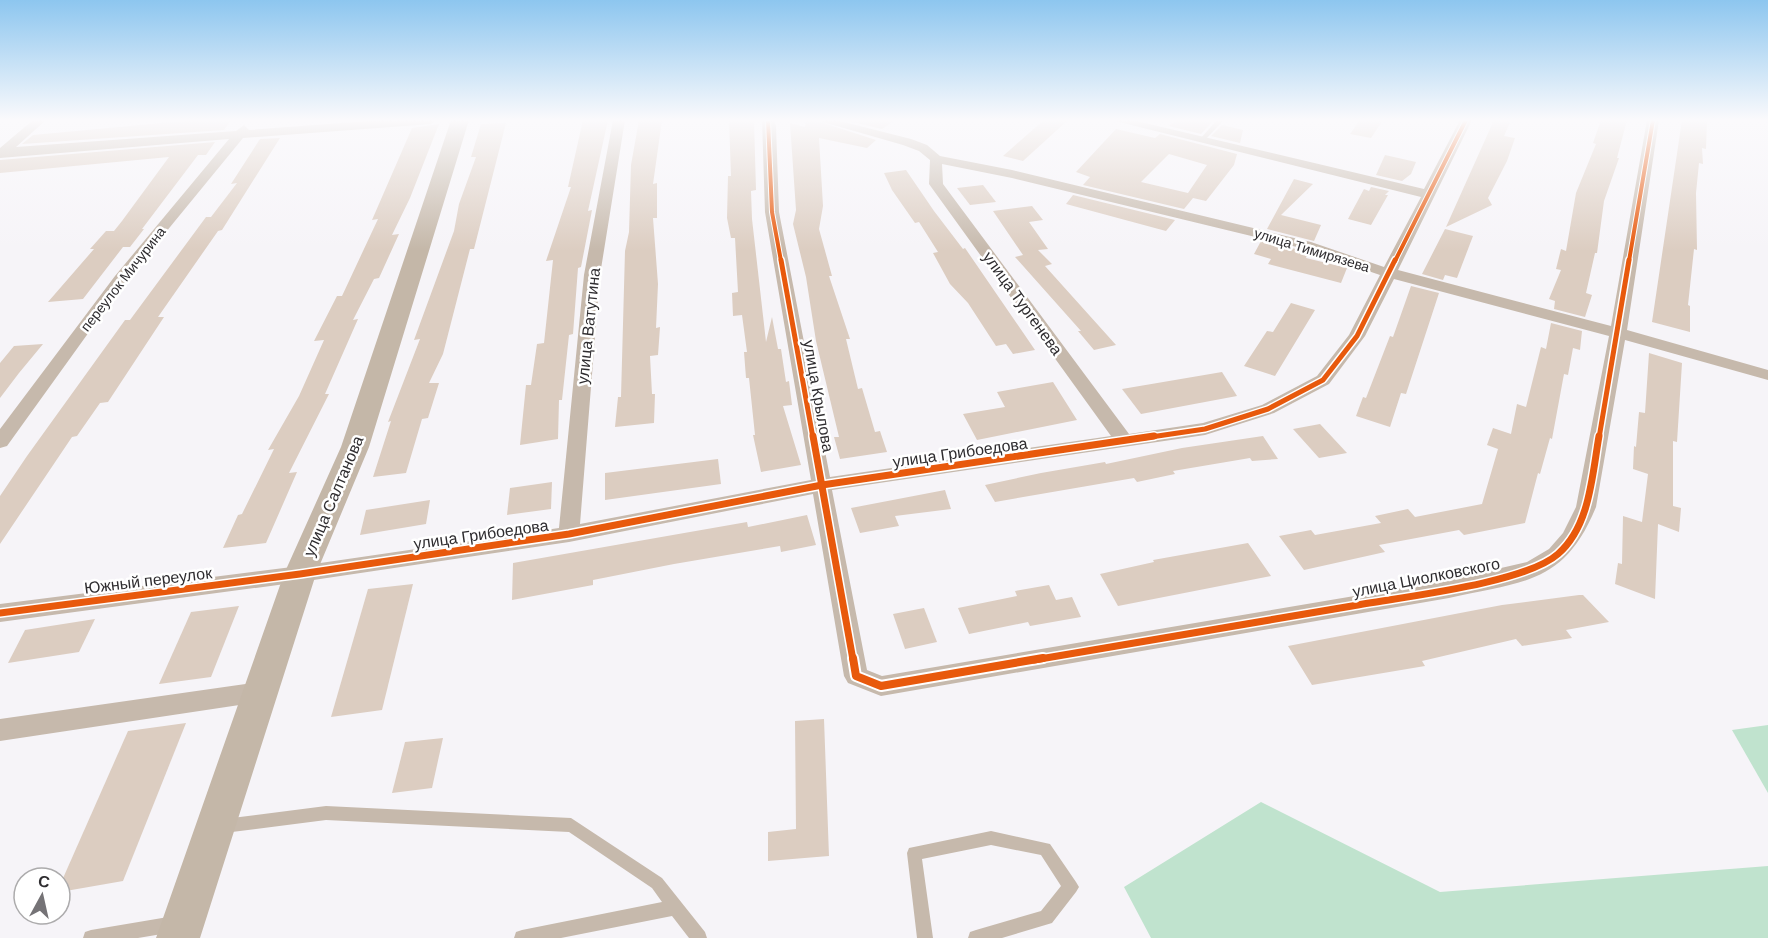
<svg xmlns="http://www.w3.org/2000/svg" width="1768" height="938" viewBox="0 0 1768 938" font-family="'DM Sans',sans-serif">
<rect width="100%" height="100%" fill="#f6f4f8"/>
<!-- green -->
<g fill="#c0e3ce">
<path d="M1768 725V793L1732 730Z"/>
<path d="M1261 802 1440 892 1768 866V938H1151L1124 887Z"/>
</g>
<!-- building -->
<g fill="#dccdc1" fill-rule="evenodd">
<path d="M194 120H231L224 130 22 144 33 135Z"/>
<path d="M583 120H608L588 211 592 210 581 267 578 268 573 334 569 335 562 400H559L558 439 520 445 526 385H531L537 344 544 343 553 260 546 261 571 187H568Z"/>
<path d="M639 120H662L653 184 657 183V218H653L658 284 656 328 660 327 658 355 650 356 652 394H655L654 423 615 427 618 397H621L625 251 629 232 631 165Z"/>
<path d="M729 120H754L756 190 751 191 752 219 766 342 772 317 778 349H781L786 382 789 381 792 405 783 406 801 465 761 472 753 435H755L749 378H746L744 352H747L742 315 733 316 732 293 738 292 735 238H731L727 218 728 176H731Z"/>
<path d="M806 120H814L876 140 867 148 819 138 823 206 819 229 832 276H829L850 339H846L858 389 862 388 875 432 880 431 887 452 840 459 834 437H839L816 341 806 277 793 224 796 210 790 123 805 127Z"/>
<path d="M845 120H895L882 129Z"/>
<path d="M1044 120H1068L1023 161 1003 156Z"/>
<path d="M1176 120H1203L1212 122 1201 134 1169 126Z"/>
<path d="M1360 120H1383L1371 138 1350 134Z"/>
<path d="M1494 120H1511L1504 136 1515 138 1507 161 1488 198 1492 205 1446 227Z"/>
<path d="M1601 120H1627L1617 158H1619L1604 201 1597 253H1595L1586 293 1592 295 1585 317 1554 309 1555 301 1549 299 1561 270 1556 269 1561 249 1566 251 1576 193 1596 144 1593 143Z"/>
<path d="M1682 120H1707L1706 149 1702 148 1703 164 1699 163 1696 193 1697 250 1694 249 1688 305 1690 306V332L1652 322Z"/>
<path d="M506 123 474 249H470L443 354 429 383H439L428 418 422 419 406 473 373 477 391 421 388 422 420 339 414 340 454 231 459 204 476 157H471L481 124Z"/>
<path d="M439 124 410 198 392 235 399 234 379 278 374 279 353 320 358 319 325 394H329L289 473 297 472 266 543 223 548 238 515 242 514 274 449 268 450 299 396 324 340 314 341 337 296H342L378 219 372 220 412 128Z"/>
<path d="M1222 125 1243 130 1240 143 1211 136Z"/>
<path d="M1116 129 1155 138 1160 134 1237 154 1234 165 1206 201 1193 198 1184 209 1083 185 1090 177 1076 172ZM1169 154 1207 165 1188 193 1141 182Z"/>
<path d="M280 138 222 230 218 231 158 317H164L108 402 100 403 77 436 72 437 0 544V496L27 456 125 320H130L206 217H211L237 183 231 184 260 139Z"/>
<path d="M215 142 206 155H198L142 229H144L130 247H123L83 299 48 302 94 249H90L106 231H114L122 221 169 157 0 173V160Z"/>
<path d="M1385 155 1416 162 1411 174 1402 181 1376 175Z"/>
<path d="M906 170 934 211 963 249 965 248 1035 350 1013 354 1006 344 996 346 968 303 950 284 933 253 938 252 919 222 915 223 892 190 884 173Z"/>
<path d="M1294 179 1313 184 1281 215 1321 225 1314 241 1267 229Z"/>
<path d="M983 185 996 202 970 205 957 188Z"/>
<path d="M1371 187 1389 191 1385 195H1388L1371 225 1348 219 1364 189 1369 191Z"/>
<path d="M1073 195 1175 220 1166 231 1066 204Z"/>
<path d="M1032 206 1043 220 1029 222 1048 249 1038 250 1052 264 1045 266 1116 345 1094 350 1078 331H1081L1015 257 1023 255 993 211Z"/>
<path d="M1445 229 1473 236 1457 278 1445 275 1443 280 1422 274Z"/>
<path d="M1261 241 1300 250 1308 253 1306 258 1347 268 1341 283 1268 264 1271 259 1254 254Z"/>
<path d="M1411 286 1439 293 1406 394 1401 393 1390 427 1356 416 1363 397 1366 398 1390 336 1393 337Z"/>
<path d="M1291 303 1315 310 1275 376 1244 366 1267 331 1273 332Z"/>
<path d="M1551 323 1582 331 1580 350 1573 348 1568 375 1564 374 1552 439 1550 438 1540 474 1538 473 1525 523 1464 535 1459 530 1379 545 1385 552 1304 570 1279 536 1311 530 1315 535 1381 523 1375 516 1408 509 1415 517 1482 504 1498 449 1487 445 1493 428 1511 434 1517 404 1526 407 1541 347 1546 349Z"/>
<path d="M43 344 19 373 0 398V363L14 346Z"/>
<path d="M1649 353 1682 363 1677 442 1673 441V506L1681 508 1679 532 1658 524 1655 599 1615 584 1618 563 1622 564 1623 516 1642 522 1648 474 1633 469 1634 446 1636 447 1639 412 1645 413Z"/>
<path d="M1222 372 1237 396 1141 414 1122 389Z"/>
<path d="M1053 382 1077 420 977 440 963 414 1005 407 997 392Z"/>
<path d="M1320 424 1347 453 1319 458 1293 429Z"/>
<path d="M1263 436 1278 459 1252 461 1250 458 1173 471 1175 474 1137 482 1134 478 995 502 985 485 1041 473 1105 462 1106 464 1182 448Z"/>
<path d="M718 459 721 484 605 500V473Z"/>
<path d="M552 482 551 509 507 515 510 488Z"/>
<path d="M945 490 951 509 895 516 899 526 860 533 851 508Z"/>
<path d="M430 500 426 524 360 535 366 510Z"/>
<path d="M807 515 816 545 781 552 780 546 674 564 593 580V585L512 600 513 563 747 522 748 527Z"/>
<path d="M1248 543 1271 576 1118 606 1100 574 1154 562 1153 560Z"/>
<path d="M413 584 382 710 331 717 368 589Z"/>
<path d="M1049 585 1056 600 1072 597 1081 617 1030 626 1028 622 969 634 958 608 1017 596 1015 591Z"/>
<path d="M1579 595H1583L1609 622 1566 630 1572 638 1522 646 1516 639 1422 661 1425 666 1312 685 1288 646 1502 605Z"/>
<path d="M239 606 211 677 159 684 191 612Z"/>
<path d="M924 608 937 642 905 649 893 614Z"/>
<path d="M95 619 79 652 8 663 25 630Z"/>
<path d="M824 719 829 856 768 861V832L796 829 795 721Z"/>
<path d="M186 723 123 881 60 892V885L128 731Z"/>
<path d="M443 738 432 788 392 793 405 742Z"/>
</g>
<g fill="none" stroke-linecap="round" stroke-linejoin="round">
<!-- service -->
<g fill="#c6b9ac" fill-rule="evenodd">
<path d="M1217 120H1224L1204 141H1200V139Z"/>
<path d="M326 806 571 818 662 878 705 932 707 938H689L672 916 561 938H514L516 932 522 930 662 902 652 888 569 832 326 820 224 833 219 831 217 826 219 821 224 819Z"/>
<path d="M991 831 1050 844 1076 882 1079 887 1076 892 1052 923 1002 938H968L970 932 976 930 1041 911 1061 886 1041 855 991 845 922 859 933 938H917L907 853 909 848Z"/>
<path d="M174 916 180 918 182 924 180 930 174 932 138 938H83L85 932 91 930Z"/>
</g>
<!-- minor -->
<g fill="#c6b9ac" fill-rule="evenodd">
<path d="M33 120H46L16 147 236 131 244 125 249 130 382 120H437L431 124 243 138 125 282 7 446 0 448V429L115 276 229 139 0 158V148Z"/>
<path d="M613 120H625L600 275 580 524 811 480 765 212 762 120H774L776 126 779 212 830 477 1111 436 929 184 930 160 919 151 903 145 816 120H836L911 139 927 145 940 156 1012 170 1311 242 1384 267 1421 197 1111 120H1132L1424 189 1460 120H1472L1398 270 1611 326 1647 120H1659L1627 330 1768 370V380L1625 340 1596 507C1564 585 1523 581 1449 598L881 696 848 683 844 676 813 494 569 542 300 582 0 622V604L300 566 559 528 584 275ZM942 164 1012 178 1301 248 1380 275 1349 335 1317 376 1262 405 1203 423 1129 434 943 184ZM1394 279 1609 336 1576 507 1563 533 1549 549 1527 562 1449 580 882 676 867 670 832 490 1205 435 1274 413 1329 384 1365 336Z"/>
<path d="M260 682 269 685 272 692 269 699 260 702 0 741V719Z"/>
</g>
<!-- secondary -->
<path fill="#c4b7a8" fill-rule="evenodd" d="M451 120H469L369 447 316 574 200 938H156L284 574 341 447Z"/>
<!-- cycleway-far3 casing -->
<g stroke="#fff" stroke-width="6">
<g id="cycleway-far3">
<path d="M768 120 772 212 781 261"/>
<path d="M1395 261 1466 120"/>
<path d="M1629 261 1653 120"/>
</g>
</g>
<!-- cycleway-far2 casing -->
<g stroke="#fff" stroke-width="8">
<g id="cycleway-far2">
<path d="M781 260 813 438"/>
<path d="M1144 438 1205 429 1268 409 1323 380 1357 336 1395 260"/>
<path d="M1599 438 1629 260"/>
</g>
</g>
<!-- cycleway-far1 casing -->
<g stroke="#fff" stroke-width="10">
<g id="cycleway-far1">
<path d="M813 436 853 660"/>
<path d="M0 613 300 574 569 534 822 485 1154 436"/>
<path d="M1034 660C1140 642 1246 624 1352 606 1400 597 1524 584 1558 554 1590 526 1592 476 1599 436"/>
</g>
</g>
<!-- cycleway casing -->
<g stroke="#fff" stroke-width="12">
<path id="cycleway" d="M853 658 856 676 881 686 1043 658"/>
</g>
<!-- cycleway-far3 -->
<use href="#cycleway-far3" stroke="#e8590c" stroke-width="4"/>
<!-- cycleway-far2 -->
<use href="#cycleway-far2" stroke="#e8590c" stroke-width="5"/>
<!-- cycleway-far1 -->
<use href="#cycleway-far1" stroke="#e8590c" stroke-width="7"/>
<!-- cycleway -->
<use href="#cycleway" stroke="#e8590c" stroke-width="8"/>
</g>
<!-- sky -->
<linearGradient id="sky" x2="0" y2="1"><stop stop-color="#8dc6ef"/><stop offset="0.48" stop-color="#fbfafc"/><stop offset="1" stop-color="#fbfafc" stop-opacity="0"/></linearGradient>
<rect width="1768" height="251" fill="url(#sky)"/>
<g text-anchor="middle" stroke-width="5" stroke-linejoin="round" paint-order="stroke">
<!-- far-street labels -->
<g font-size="14" fill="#2f2d30" stroke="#fff">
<text transform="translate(1312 250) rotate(17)" y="5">улица Тимирязева</text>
<text transform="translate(123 279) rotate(-52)" y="5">переулок Мичурина</text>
</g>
<!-- street labels -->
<g font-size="16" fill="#2f2d30" stroke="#fff">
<text transform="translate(1023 303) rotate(54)" y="6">улица Тургенева</text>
<text transform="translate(588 326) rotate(-84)" y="6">улица Ватутина</text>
<text transform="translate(819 396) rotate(80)" y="6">улица Крылова</text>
<text transform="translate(960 452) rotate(-8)" y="6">улица Грибоедова</text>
<text transform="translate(333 496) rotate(-67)" y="6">улица Салтанова</text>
<text transform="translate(481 534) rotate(-8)" y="6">улица Грибоедова</text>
<text transform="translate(1426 577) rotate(-11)" y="6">улица Циолковского</text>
<text transform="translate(148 580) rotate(-7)" y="6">Южный переулок</text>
</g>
</g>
<!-- north arrow -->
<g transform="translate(42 896) rotate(8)"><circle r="28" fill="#ffffff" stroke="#acabac" stroke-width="1.5"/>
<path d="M0-4.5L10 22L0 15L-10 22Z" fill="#757376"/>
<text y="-9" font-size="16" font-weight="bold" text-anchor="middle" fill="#2f2d30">С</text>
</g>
</svg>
